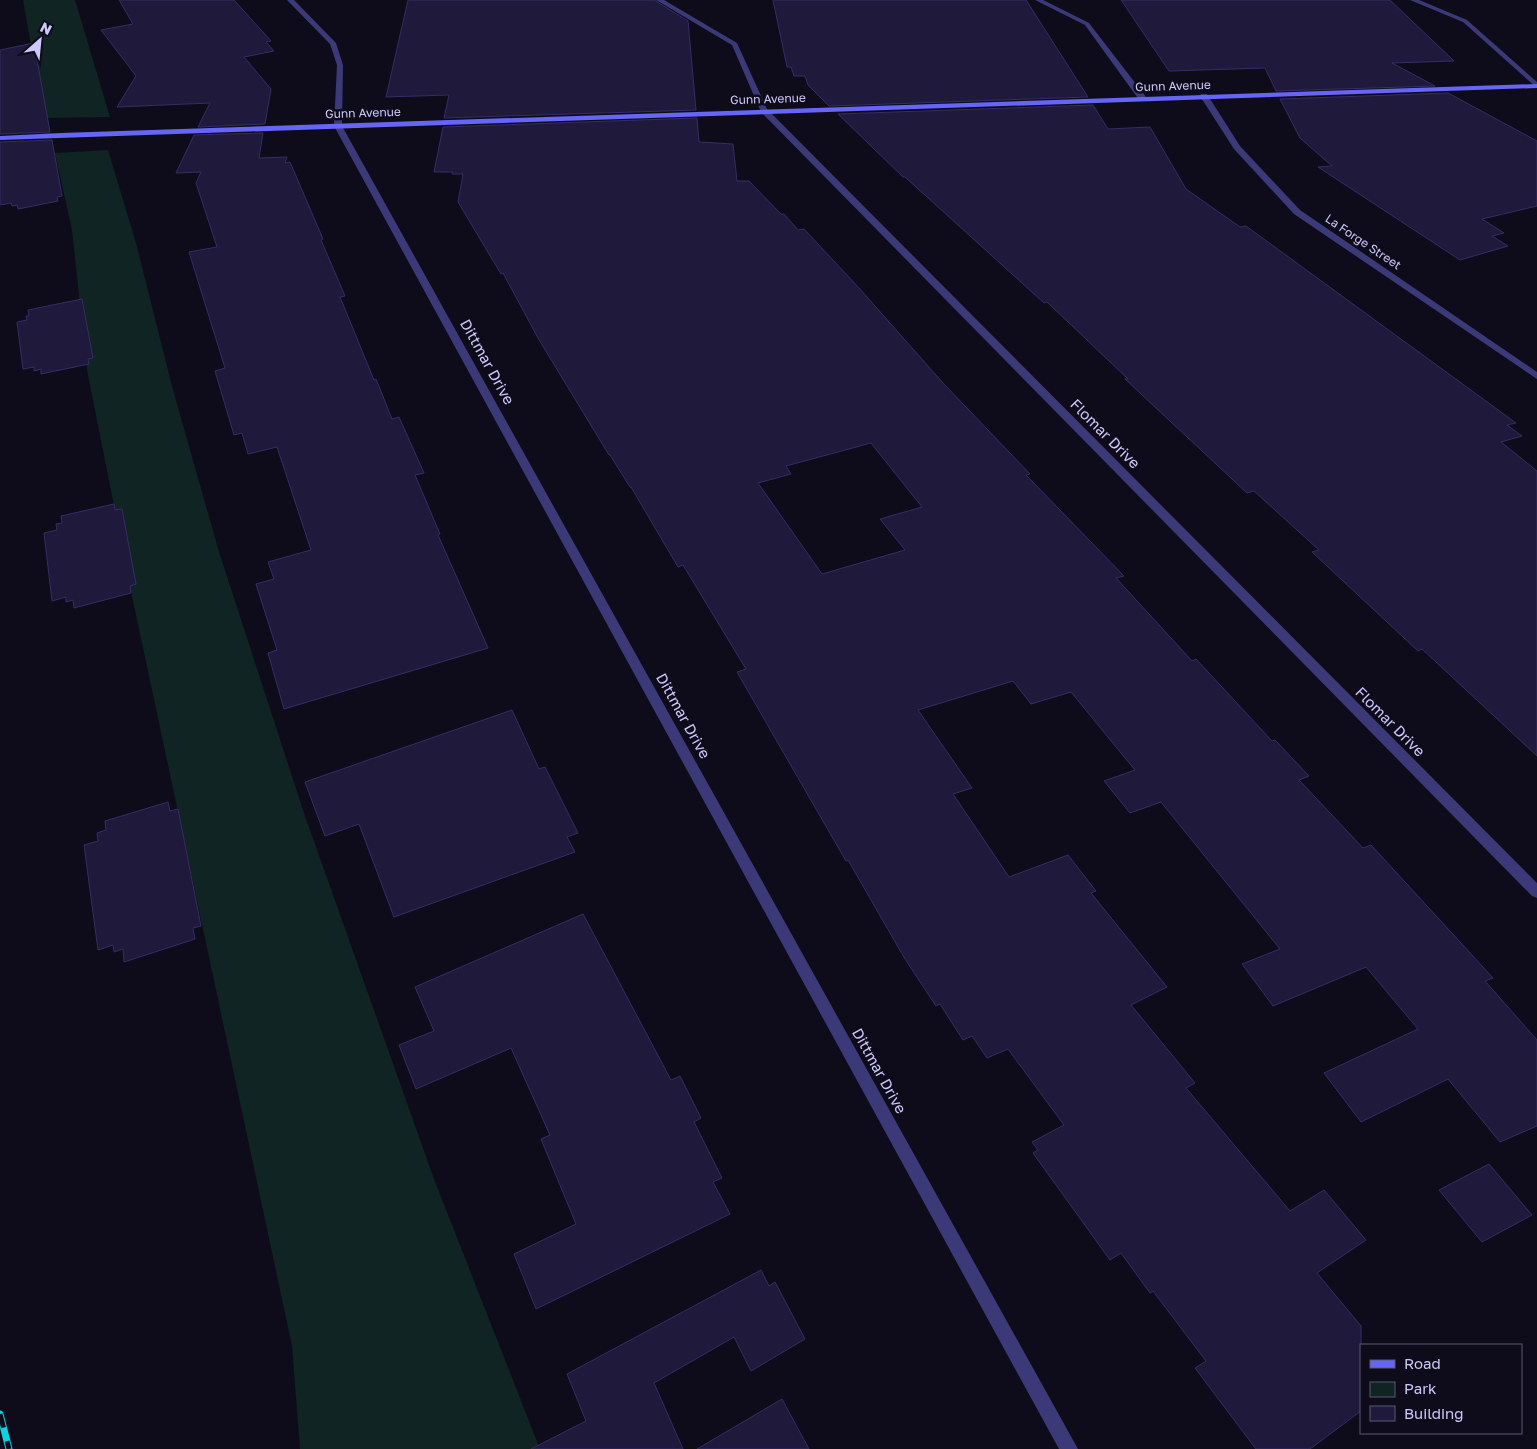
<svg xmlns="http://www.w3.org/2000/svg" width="1537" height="1449" viewBox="0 0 1537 1449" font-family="'Golos Text',sans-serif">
<rect width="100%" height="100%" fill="#0e0c1b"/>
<!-- green -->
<g fill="#0f2423">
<path d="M23 0H75L110 117 44 118Z"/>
<path d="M108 150 136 243 173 390 219 552 305 816 434 1179 540 1449H300L292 1346 133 601 87 370 72 230 55 153Z"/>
</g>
<!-- building -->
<g fill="#1f193b" stroke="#372c65" fill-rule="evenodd">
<path d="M119 0H234L271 41 266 42 274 51 244 57 271 89 265 124 198 127 210 103 117 107 136 76 101 30 133 24Z"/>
<path d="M408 0H654L688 21 696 110 444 118 449 95 386 97Z"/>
<path d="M773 0H1026L1088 97 829 106 808 85 805 76H794L791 67H787Z"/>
<path d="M1121 0H1390L1454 61 1392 63 1435 86 1276 91 1265 68 1169 71Z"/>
<path d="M34 43 50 132 0 134V50Z"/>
<path d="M1448 93 1537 141V206L1482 219 1504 233 1492 236 1508 246 1460 260 1318 167 1332 166 1300 138 1280 99Z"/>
<path d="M1093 105 1108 129 1150 127 1186 189 1240 227 1246 226 1516 423 1507 425 1522 436 1501 442 1537 471V756L1422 649 1418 651 1312 552 1319 550 1254 491 1247 493 1125 379H1128L1047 302 1044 303 905 177H903L838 114Z"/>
<path d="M697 118 699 142 733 144 737 181H749L781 214H784L798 230 804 229 859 288 943 383 1030 474 1026 475 1124 576 1116 578 1192 661 1196 659 1272 741 1275 740 1309 776 1299 780 1363 848 1371 845 1450 931 1493 978 1485 981 1537 1040V1126L1500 1142 1448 1079 1361 1122 1324 1073 1418 1029 1366 967 1273 1006 1242 964 1280 949 1161 802 1130 813 1104 781 1135 770 1071 692 1031 704 1013 681 918 710 972 788 953 794 1009 877 1068 855 1096 891 1091 893 1167 987 1131 1005 1195 1083 1186 1088 1290 1211 1324 1190 1366 1240 1317 1273 1361 1326V1411L1310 1449H1256L1195 1368 1206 1361 1153 1291 1150 1293 1121 1253 1110 1260 1033 1153 1038 1150 1032 1142 1064 1125 1008 1049 987 1058 972 1036 963 1040 940 1004 936 1006 905 959 848 860 846 861 737 672 746 669 683 565 678 567 631 487H630L610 455H609L538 338 503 273 501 274 458 202 463 174H452L453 172H434L443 127ZM871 443 922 507 880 519 905 550 822 574 758 483 791 474 786 466Z"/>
<path d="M263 133 259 158 287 157 285 163 290 162 323 239 321 240 345 296 340 297 374 380 376 379 392 419 399 417 424 473 415 475 440 534 438 535 488 648 284 709 268 653 277 650 256 584 274 579 268 562 311 550 277 447 248 454 242 433 234 435 215 371 225 368 189 252 217 247 196 183 201 172 176 173 194 135Z"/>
<path d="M52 140 62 196 57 197 58 201 18 209 17 205 12 206 11 203 0 205V142Z"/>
<path d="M82 299 93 358 88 359 89 364 41 374V369L34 371V367L23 369 17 322 27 320 26 316H29L28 310Z"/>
<path d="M114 504 115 510 122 509 136 584 130 586 131 593 74 608 73 600 66 602V597L52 601 44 533 57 530 56 524 62 523 61 516Z"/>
<path d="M512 710 539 769 545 767 578 833 567 837 575 852 394 917 359 824 325 836 305 782Z"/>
<path d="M168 802 170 811 178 809 201 926 193 928 195 939 124 962 123 949 114 952 113 945 98 950 84 845 98 841 97 833 106 830 105 821Z"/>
<path d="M583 914 671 1080 680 1076 701 1118 694 1122 722 1178 713 1182 730 1214 536 1309 514 1254 576 1224 541 1139 550 1135 511 1048 416 1089 399 1045 434 1031 415 987Z"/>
<path d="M1489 1164 1532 1215 1482 1242 1439 1190Z"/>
<path d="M761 1270 769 1286 775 1282 805 1339 751 1371 734 1337 654 1383 683 1449H531L586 1421 567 1374Z"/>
<path d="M782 1399 809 1449H697Z"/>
</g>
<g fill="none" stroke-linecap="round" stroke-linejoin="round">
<!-- street -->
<g fill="#3b3977" fill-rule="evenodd">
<path d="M287 0H294L336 43 343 65 342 126 1078 1449H1059L334 126 337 65 330 44Z"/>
<path d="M656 0H664L737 43 767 109 1537 883V898L1532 896 761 112 732 45Z"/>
<path d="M1035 0H1043L1089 23 1146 97V101H1140L1085 25Z"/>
<path d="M1410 0H1419L1467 20 1537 82V88L1463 22Z"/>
<path d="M1201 94H1207L1240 146 1300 210 1537 372V379L1294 214 1234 149 1200 96Z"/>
</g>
<!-- secondary -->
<path fill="#6765f6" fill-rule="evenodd" d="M1537 84V88L0 140V136L61 133Z"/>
<!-- rail casing -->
<g stroke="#0dd2e4" stroke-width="7">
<path id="rail" d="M0 1414 9 1449"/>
</g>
<!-- rail -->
<use href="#rail" stroke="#0e0c1b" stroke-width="5" stroke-dasharray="14" stroke-linecap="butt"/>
</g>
<g text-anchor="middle" stroke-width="5" stroke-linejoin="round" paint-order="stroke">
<!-- far-street labels -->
<g font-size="12" fill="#cec9fc" stroke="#0e0c1b">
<text transform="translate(1173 86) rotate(-2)" y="4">Gunn Avenue</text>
<text transform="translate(768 99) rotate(-2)" y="4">Gunn Avenue</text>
<text transform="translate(363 113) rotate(-2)" y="4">Gunn Avenue</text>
<text transform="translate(1363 242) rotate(34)" y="4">La Forge Street</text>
</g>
<!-- street labels -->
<g font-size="15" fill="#cec9fc" stroke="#0e0c1b">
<text transform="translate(487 362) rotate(61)" y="5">Dittmar Drive</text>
<text transform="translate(1105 434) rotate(45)" y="5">Flomar Drive</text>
<text transform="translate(683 716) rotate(61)" y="5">Dittmar Drive</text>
<text transform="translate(1390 722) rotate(45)" y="5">Flomar Drive</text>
<text transform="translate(879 1071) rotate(61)" y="5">Dittmar Drive</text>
</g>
</g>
<!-- legend -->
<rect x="1360" y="1344" width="162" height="90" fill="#0e0c1b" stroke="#5b5875"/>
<rect x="1370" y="1360" width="25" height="8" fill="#6765f6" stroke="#5b5875"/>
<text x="1404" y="1369" font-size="15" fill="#cec9fc">Road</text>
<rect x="1370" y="1382" width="25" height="15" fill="#0f2423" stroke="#5b5875"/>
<text x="1404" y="1394" font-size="15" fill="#cec9fc">Park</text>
<rect x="1370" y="1406" width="25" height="15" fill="#1f193b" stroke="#5b5875"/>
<text x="1404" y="1419" font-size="15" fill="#cec9fc">Building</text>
<!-- north arrow -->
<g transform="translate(40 40) rotate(27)" stroke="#0e0c1b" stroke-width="4" paint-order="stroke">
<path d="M0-4L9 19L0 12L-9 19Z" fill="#cec9fc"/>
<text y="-8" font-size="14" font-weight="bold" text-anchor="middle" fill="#cec9fc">N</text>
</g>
</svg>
